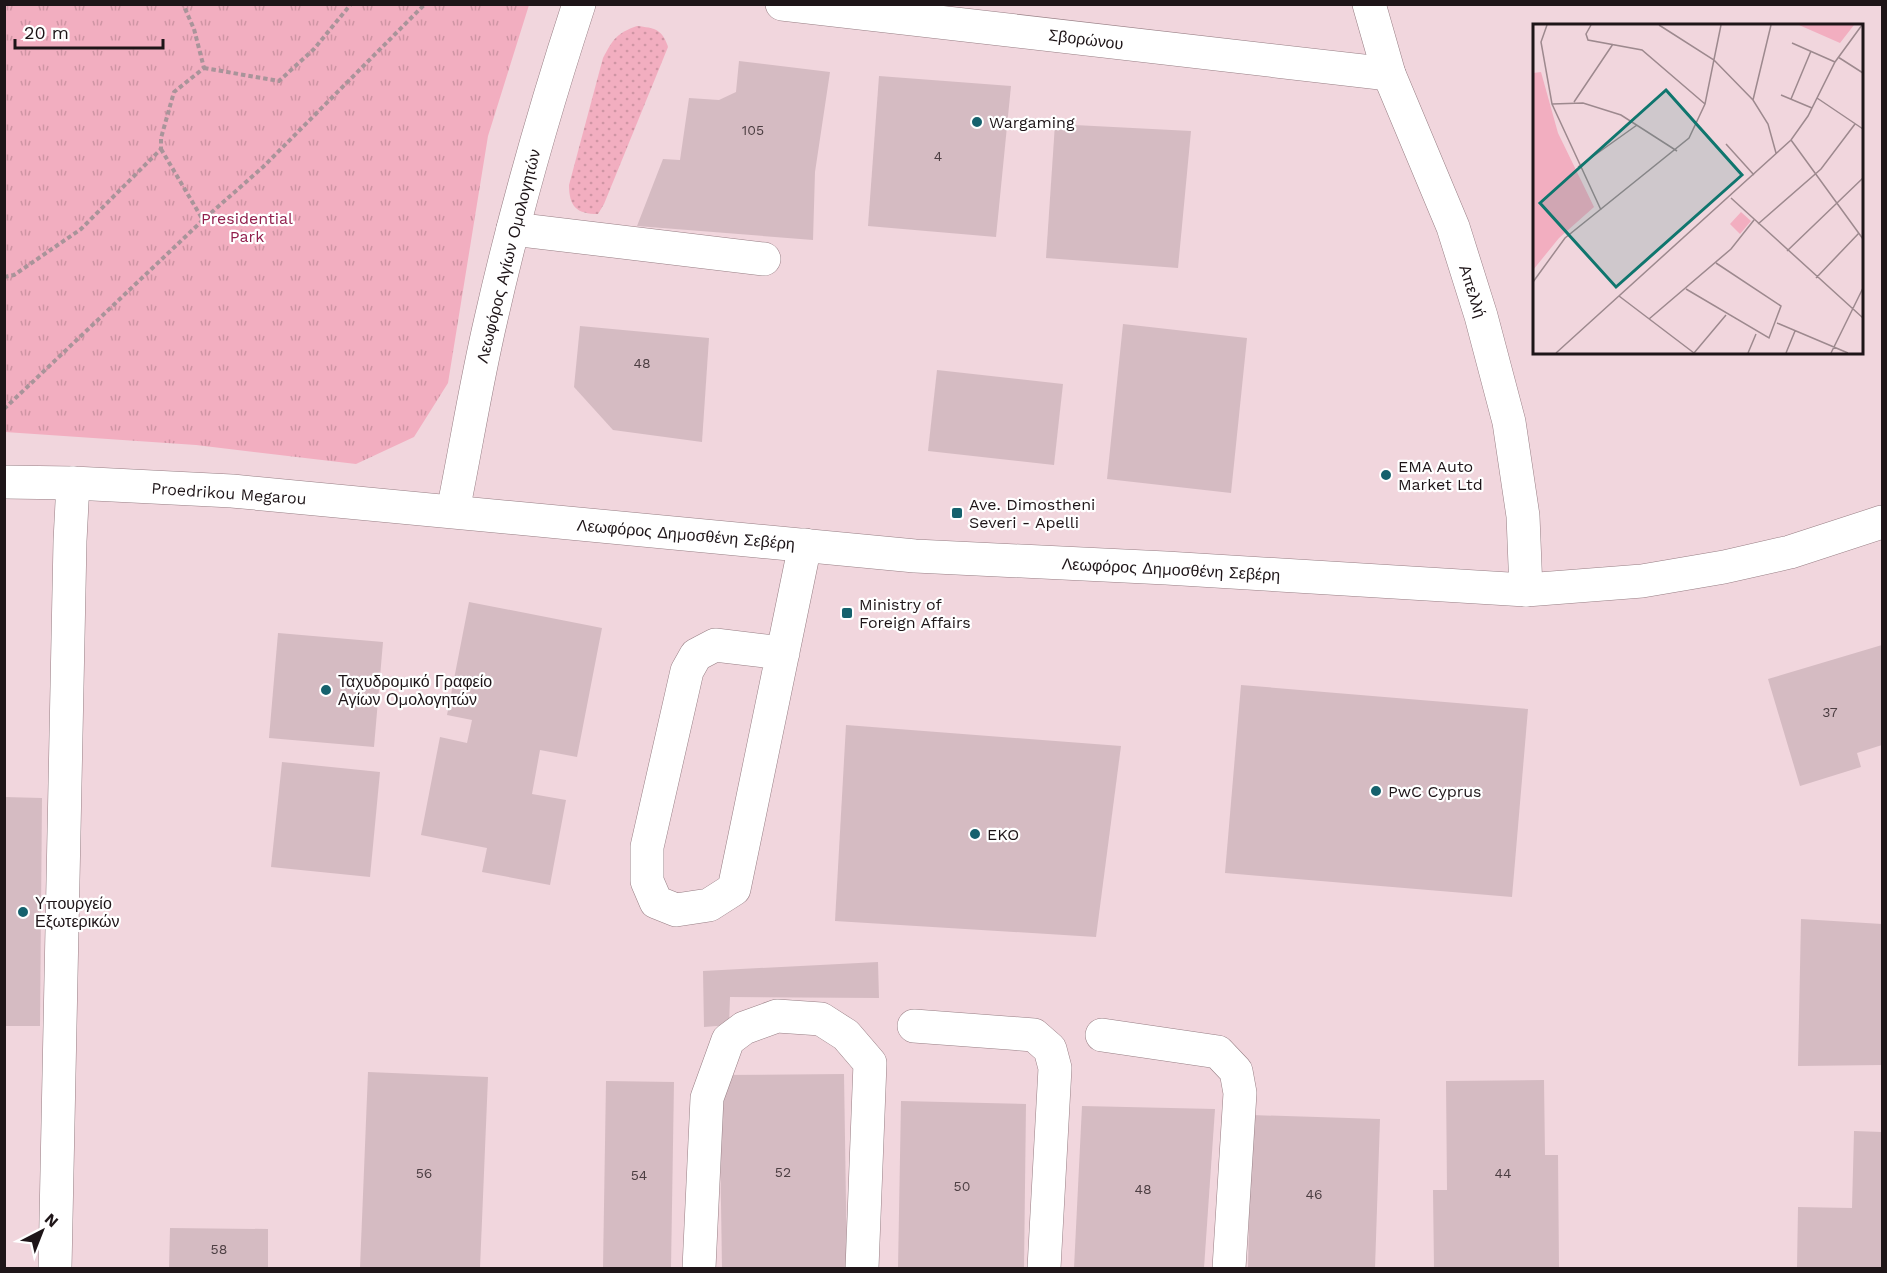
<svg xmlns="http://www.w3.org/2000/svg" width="1887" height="1273" viewBox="0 0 1887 1273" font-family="'Work Sans',sans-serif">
<defs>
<pattern id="grass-dots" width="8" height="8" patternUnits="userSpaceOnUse" patternTransform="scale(1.5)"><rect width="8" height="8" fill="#f2aec0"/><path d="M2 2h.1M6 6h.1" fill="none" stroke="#cf95a4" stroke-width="1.8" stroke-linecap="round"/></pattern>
<pattern id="park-tufts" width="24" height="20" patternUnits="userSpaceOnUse" patternTransform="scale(1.5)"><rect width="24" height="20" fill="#f2aec0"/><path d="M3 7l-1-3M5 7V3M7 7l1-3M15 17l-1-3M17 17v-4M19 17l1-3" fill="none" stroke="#cf95a4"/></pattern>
</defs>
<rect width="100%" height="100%" fill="#f1d6dd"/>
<!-- grass -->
<path fill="url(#grass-dots)" d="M637 26C655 28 662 29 668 47L604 204 598 214C577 214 569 207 569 185L603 58C613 39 617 33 637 26Z"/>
<!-- park -->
<path fill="url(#park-tufts)" d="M4 5H529L488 136 448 383 414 437 356 464 196 445 5 432Z"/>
<!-- building -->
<g fill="#d5bbc2">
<path d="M739 61 830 72 815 172 813 240 637 226 663 159 680 160 689 98 719 100 736 92Z"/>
<path d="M879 76 1011 86 996 237 868 226Z"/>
<path d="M1055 124 1191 131 1178 268 1046 258Z"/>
<path d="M1123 324 1247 338 1231 493 1107 479Z"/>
<path d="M580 326 709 338 702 442 613 430 574 387Z"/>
<path d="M937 370 1063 384 1054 465 928 451Z"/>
<path d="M469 602 602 628 577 757 540 750 532 794 566 800 550 885 482 872 487 848 421 835 440 737 467 743 472 720 447 715Z"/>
<path d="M278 633 383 642 374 747 269 738Z"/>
<path d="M1882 645V745L1857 753 1861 767 1800 786 1768 679Z"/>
<path d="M1241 685 1528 709 1512 897 1225 873Z"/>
<path d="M846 725 1121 746 1096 937 835 921Z"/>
<path d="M282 762 380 772 370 877 271 867Z"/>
<path d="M4 797 42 798 40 1026H4Z"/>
<path d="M1801 919 1882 924V1065L1798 1066Z"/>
<path d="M878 962 879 998 730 997 729 1025 704 1027 703 971Z"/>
<path d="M368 1072 488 1077 480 1268H360Z"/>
<path d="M844 1074 847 1268H722L719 1075Z"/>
<path d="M1544 1080 1545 1155H1558L1559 1268H1434L1433 1190H1447L1446 1081Z"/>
<path d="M606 1081 674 1082 671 1268H603Z"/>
<path d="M901 1101 1026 1104 1024 1268H898Z"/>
<path d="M1082 1106 1215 1109 1204 1268H1074Z"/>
<path d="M1251 1115 1380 1119 1375 1268H1248Z"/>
<path d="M1854 1131 1882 1132V1268H1797L1798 1207 1852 1208Z"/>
<path d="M170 1228 268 1229V1268H169Z"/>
</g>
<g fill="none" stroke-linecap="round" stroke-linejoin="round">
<!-- minor casing -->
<g stroke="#977e84" stroke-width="34">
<g id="minor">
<path d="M782 4 1389 74"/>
<path d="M1369 4 1389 74 1453 227 1481 316 1509 422 1523 516 1526 590"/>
<path d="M513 229 764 259"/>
<path d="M453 511C466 447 476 383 491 319 515 213 545 108 579 4"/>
<path d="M783 653 715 645 696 655 687 671 647 847V881L656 902 676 910 709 905 734 889 805 545"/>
<path d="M914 1026 1034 1035 1050 1049 1055 1068 1044 1268"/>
<path d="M1102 1035 1218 1052 1236 1071 1240 1093 1229 1268"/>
<path d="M55 1268 70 541 73 483"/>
<path d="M699 1268 707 1098 728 1040 744 1028 777 1016 821 1019 846 1035 870 1063 862 1268"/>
</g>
</g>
<!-- major casing -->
<g stroke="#977e84" stroke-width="34">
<path id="major" d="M4 482 73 483 232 491 915 556 1166 568 1526 590 1642 581 1724 567 1790 552 1882 522"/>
</g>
<!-- path -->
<g stroke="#a9949a" stroke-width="4" stroke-dasharray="4.5 3" stroke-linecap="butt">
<path d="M204 68 279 81 314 49 351 4"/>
<path d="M161 149 203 220"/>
<path d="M4 277 14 275 81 229 161 149V138L174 92 204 68 194 29 183 4"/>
<path d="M4 409 203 220 263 167 425 4"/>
</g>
<!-- minor -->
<use href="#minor" stroke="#fff" stroke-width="33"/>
<!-- major -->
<use href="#major" stroke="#fff" stroke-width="33"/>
</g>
<!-- markers -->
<g fill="#15616d" stroke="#fff" stroke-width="2">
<circle cx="977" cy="122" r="6"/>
<circle cx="1386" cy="475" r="6"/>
<rect x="951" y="507" width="12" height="12" rx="3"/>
<rect x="841" y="607" width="12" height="12" rx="3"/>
<circle cx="326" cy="690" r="6"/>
<circle cx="1376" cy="791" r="6"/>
<circle cx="975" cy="834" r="6"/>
<circle cx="23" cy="912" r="6"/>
</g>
<g text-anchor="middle" stroke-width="4.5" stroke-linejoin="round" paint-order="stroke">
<!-- number labels -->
<g font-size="14" fill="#4c3e42">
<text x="753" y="135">105</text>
<text x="938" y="161">4</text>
<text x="642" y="368">48</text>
<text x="1830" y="717">37</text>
<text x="783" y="1177">52</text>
<text x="424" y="1178">56</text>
<text x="1503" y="1178">44</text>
<text x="639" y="1180">54</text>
<text x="962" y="1191">50</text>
<text x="1143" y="1194">48</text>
<text x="1314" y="1199">46</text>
<text x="219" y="1254">58</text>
</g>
<!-- street labels -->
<g font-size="16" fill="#1e1518" stroke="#fff">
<text transform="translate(1086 39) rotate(7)" y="6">Σβορώνου</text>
<text transform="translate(508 256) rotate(-76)" y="6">Λεωφόρος Αγίων Ομολογητών</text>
<text transform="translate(1473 291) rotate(72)" y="6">Απελλή</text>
<text transform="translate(229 493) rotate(4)" y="6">Proedrikou Megarou</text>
<text transform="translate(686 534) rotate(5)" y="6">Λεωφόρος Δημοσθένη Σεβέρη</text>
<text transform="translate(1171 569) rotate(3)" y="6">Λεωφόρος Δημοσθένη Σεβέρη</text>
</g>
<!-- poi labels -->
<g font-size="16" fill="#1e1518" stroke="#fff" text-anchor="start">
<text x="989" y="128">Wargaming</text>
<text x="1398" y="472">EMA Auto<tspan x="1398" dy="18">Market Ltd</tspan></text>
<text x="969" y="510">Ave. Dimostheni<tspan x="969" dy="18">Severi - Apelli</tspan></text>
<text x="859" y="610">Ministry of<tspan x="859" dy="18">Foreign Affairs</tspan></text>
<text x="338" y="687">Ταχυδρομικό Γραφείο<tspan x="338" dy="18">Αγίων Ομολογητών</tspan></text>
<text x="1388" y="797">PwC Cyprus</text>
<text x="987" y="840">EKO</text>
<text x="35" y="909">Υπουργείο<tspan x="35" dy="18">Εξωτερικών</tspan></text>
</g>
<!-- park labels -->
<g font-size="16" fill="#911f4d" stroke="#fff">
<text x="247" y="224">Presidential<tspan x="247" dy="18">Park</tspan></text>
</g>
</g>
<!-- overview -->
<g transform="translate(1533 24)">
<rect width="330" height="330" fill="#f1d6dd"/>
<path d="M266 1H321L307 19ZM208 188 218 197 207 210 197 200Z" fill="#f2aec0"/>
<path d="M8 48 25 109 61 183 26 214 0 246V49Z" fill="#f2aec0"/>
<path fill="none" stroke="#9d898e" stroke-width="1.5" d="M14 1 8 18 19 80 68 186M58 1 53 10 55 16 109 26 172 80M126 1 181 36 220 76 235 100 243 129M259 19 302 38M305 33 330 49M248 71 279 84M284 74 330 105M258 75 278 27M220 76 238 1M41 78 80 20M19 80 50 79 88 91 144 127M258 116 330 215M193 120 221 151M45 143 104 101M198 174 330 294M225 200 288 145 322 100M254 227 330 154M283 254 326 209M0 258 32 214 156 114 172 80 188 1M153 265 236 314 248 282 183 239M86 272 161 329M116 295 198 225 221 196M244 299 315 329M23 329 258 116 275 92 302 38 329 1M161 329 193 291M215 329 223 310M253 329 262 307M298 329 330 264"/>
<path fill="#0f766e" fill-opacity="0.15" stroke="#0f766e" stroke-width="3" d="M133 66 209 151 83 263 7 179Z"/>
<rect width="330" height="330" fill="none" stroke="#1e1518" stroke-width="3"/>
</g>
<!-- border -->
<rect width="1887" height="1273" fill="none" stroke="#1e1518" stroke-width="12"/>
<!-- north arrow -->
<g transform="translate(42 1231) rotate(42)" stroke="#ffffff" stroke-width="4.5" paint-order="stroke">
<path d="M0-4.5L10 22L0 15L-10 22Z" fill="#1e1518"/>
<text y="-9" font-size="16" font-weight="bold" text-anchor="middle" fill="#1e1518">N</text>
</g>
<!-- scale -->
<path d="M15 39v9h148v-9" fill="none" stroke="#1e1518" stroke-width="3"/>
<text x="24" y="39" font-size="18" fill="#1e1518" stroke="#ffffff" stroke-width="4.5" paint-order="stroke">20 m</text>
</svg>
